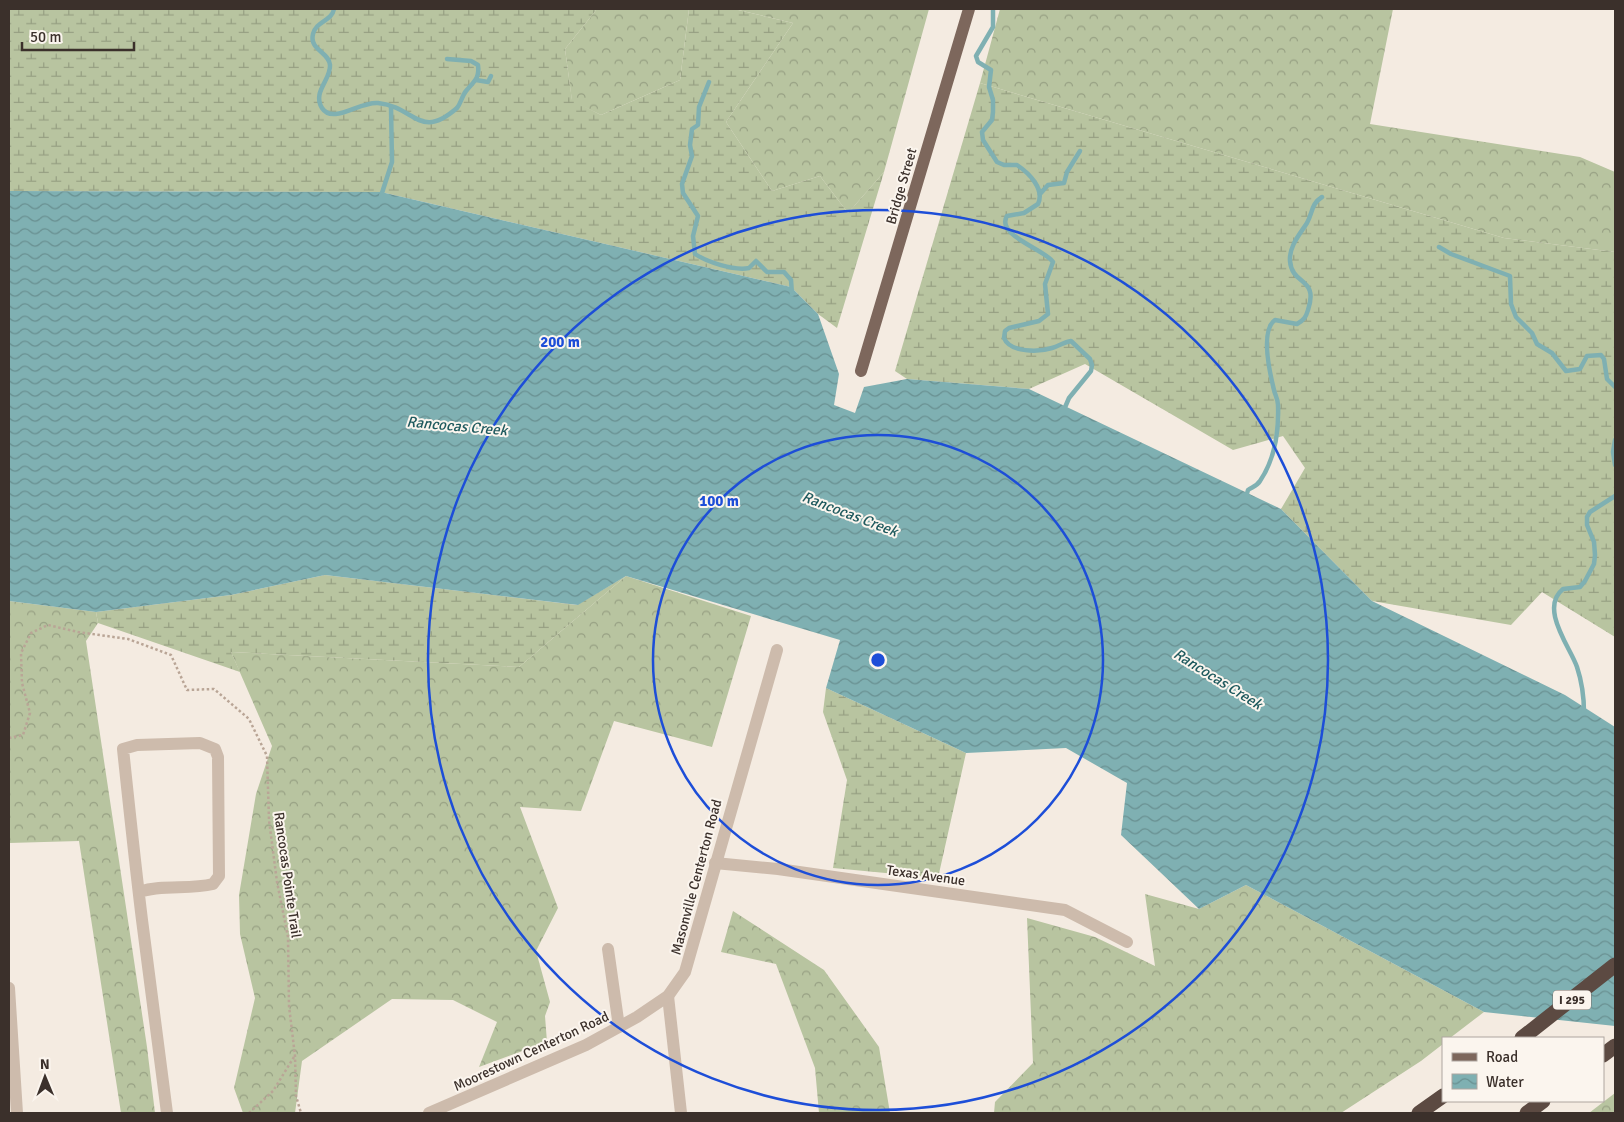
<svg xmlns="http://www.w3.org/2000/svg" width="1624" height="1122" viewBox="0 0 1624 1122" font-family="Signika,sans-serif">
<defs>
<pattern id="forest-crowns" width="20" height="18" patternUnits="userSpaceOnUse" patternTransform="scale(1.25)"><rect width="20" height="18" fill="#b8c4a0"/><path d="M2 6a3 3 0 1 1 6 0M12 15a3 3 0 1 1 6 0" fill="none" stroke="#97a083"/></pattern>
<pattern id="wetland-marsh" width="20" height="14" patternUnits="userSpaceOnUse" patternTransform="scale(1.25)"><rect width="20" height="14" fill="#b8c4a0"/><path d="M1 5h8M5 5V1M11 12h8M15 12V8" fill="none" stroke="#97a083"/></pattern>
<pattern id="water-waves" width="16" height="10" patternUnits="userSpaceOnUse" patternTransform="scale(1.25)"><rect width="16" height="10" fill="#7fb0b2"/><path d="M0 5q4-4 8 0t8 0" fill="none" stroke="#699091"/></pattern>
</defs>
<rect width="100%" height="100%" fill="#f4ebe1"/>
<!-- forest -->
<g fill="url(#forest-crowns)">
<path d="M597 9H689L680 80 601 115 572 101 565 49Z"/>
<path d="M734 9H929L884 172 848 213 820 176 772 191 726 122 793 23Z"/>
<path d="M1000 9H1393L1370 124 1580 157 1615 172V252L1504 238 980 83Z"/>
<path d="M626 576 751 616 712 747 614 721 581 811 520 807 558 908 536 951 550 1002 545 1016 547 1042 479 1067 497 1022 453 1000 392 999 302 1061 295 1113H243L234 1088 255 998 240 934 239 895 256 794 272 746 231 652 519 667Z"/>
<path d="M9 601 96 612 98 623 86 641 147 1047 155 1113H121L79 841 9 843Z"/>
<path d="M1246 885 1484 1012 1450 1038H1443V1044L1421 1061 1341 1113H994L995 1102 1033 1063 1027 918 1095 937 1155 966 1145 894 1199 909Z"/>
<path d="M733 911 824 970 879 1047 890 1113H819L815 1068 776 964 721 952Z"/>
<path d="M1615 1093V1113H1589Z"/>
</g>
<!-- wetland -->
<g fill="url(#wetland-marsh)">
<path d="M9 9H597L565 49 572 100 601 115 680 80 689 9H734L793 23 726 122 772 191 820 176 848 213 884 172 837 328 818 314 791 287 381 192 9 191Z"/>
<path d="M980 83 1504 238 1615 252V639V637L1542 592 1511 625 1372 601 1281 509 1305 468 1283 436 1233 450 1085 364 1029 389 907 379 895 371Z"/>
<path d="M325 575 577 605 626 576 519 667 231 652 240 672 98 623 96 612 231 595Z"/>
<path d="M826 688 966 753 938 878 833 868 847 780 823 712Z"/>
</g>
<!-- water -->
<path fill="url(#water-waves)" d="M9 191 381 192 791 287 818 314 839 374 834 405 855 413 864 387 907 379 1029 389 1281 509 1372 601 1565 695 1615 727V1026L1484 1012 1246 885 1199 909 1121 835 1127 783 1066 748 966 753 826 688 840 640 626 576 578 605 325 575 231 595 96 612 9 601Z"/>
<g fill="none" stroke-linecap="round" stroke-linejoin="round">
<!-- stream -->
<g stroke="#7fb0b2" stroke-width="4.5">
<path d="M334 9C332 21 316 21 313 34 309 50 329 52 330 65 331 80 312 92 322 108 333 125 360 101 378 103 416 107 419 141 457 108 461 103 462 96 466 91 473 82 480 79 478 65L471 61 447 59"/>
<path d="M993 9V27L976 56 978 62 991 70 989 87 993 100V112L992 120 982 132 983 140 997 162 1004 165H1017C1029 173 1045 189 1038 204L1024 213 1007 216C995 235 1046 250 1053 262L1045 284 1048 314 1039 321 1009 328 1005 331 1004 338C1010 353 1039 352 1052 348 1059 346 1064 342 1071 341L1090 359 1092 365 1091 371 1069 398 1063 412"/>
<path d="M476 80 488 82 491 76"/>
<path d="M709 82 699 107 698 125 692 129 690 145 692 156 682 184 683 193 698 216 693 236 695 254C707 262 734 271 749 268L756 261 767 272H784L791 280 792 294"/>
<path d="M1040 194 1048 185 1064 183 1067 172 1080 151"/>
<path d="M381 196 392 162 391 107"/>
<path d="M1439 247 1451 254 1510 276 1511 304 1516 317 1532 333 1537 344 1552 353 1566 371 1580 369 1587 356 1601 355 1604 359 1607 379 1615 387"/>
<path d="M1615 440 1613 452 1615 465"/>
<path d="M1246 497 1248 490C1252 487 1257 486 1260 481 1275 459 1279 432 1278 405 1278 399 1275 395 1274 390 1270 374 1260 331 1275 320L1297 324C1304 320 1306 317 1308 310 1319 277 1292 286 1290 261 1289 246 1300 234 1307 223 1313 212 1311 204 1322 197"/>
<path d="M1584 713C1584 697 1582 682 1577 667 1570 647 1539 608 1563 589L1580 587 1585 581 1594 564 1595 555 1594 542 1587 525V517L1590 512 1615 496"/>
</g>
<!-- path -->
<g stroke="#b9a596" stroke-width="2.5" stroke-dasharray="2.5 2.5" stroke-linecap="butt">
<path d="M9 738 23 735 30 713 22 683 21 653 31 633 48 625 78 632 128 639 171 655 187 690 214 689 249 719 267 756 269 820 277 882 288 937 289 1006 295 1056 296 1096 301 1113"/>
<path d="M249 1113 273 1091 294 1057"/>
</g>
<!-- minor -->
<g stroke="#cdbbac" stroke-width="12">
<path d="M715 863 778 869 1065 910 1127 942"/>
<path d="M139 892C163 884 189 890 213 884L219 876 218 757 215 749 200 743 137 745 123 749C129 806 135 863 142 920L167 1113"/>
<path d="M608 949 619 1027"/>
<path d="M9 988 17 1113"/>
<path d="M668 996 681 1113"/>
<path d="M429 1113 586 1045 637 1017 668 996 685 972 777 650"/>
</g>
<!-- major -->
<path stroke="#7d675c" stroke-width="12" d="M861 371 969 9"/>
<!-- highway -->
<g stroke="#5c4a42" stroke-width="15">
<path d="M1522 1038 1615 965"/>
<path d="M1603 1055 1615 1046"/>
<path d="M1419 1113 1443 1096"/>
<path d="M1527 1113 1543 1101"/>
</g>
</g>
<!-- distance rings -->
<g fill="none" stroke="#1d4ed8" stroke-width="2.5">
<circle cx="878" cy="660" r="225"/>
<circle cx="878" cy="660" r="450"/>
</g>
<g text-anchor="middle" stroke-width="4" stroke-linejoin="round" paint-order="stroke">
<!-- shield labels -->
<rect fill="#fbf5ee" stroke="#756b66" stroke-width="1" x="1553" y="990.5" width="38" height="19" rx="4"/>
<g font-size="12" font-weight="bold" fill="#3b302b">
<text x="1572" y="1004">I 295</text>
</g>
<!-- street labels -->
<g font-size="14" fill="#3b302b" stroke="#fbf5ee">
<text transform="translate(901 186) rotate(-74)" y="5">Bridge Street</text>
<text transform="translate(288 875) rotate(82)" y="5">Rancocas Pointe Trail</text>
<text transform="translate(926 875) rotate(8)" y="5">Texas Avenue</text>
<text transform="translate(696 877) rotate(-75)" y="5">Masonville Centerton Road</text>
<text transform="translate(531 1051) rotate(-25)" y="5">Moorestown Centerton Road</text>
</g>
<!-- water labels -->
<g font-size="15" font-style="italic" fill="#1f5a5e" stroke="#fbf5ee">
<text transform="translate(457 426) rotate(5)" y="5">Rancocas Creek</text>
<text transform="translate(850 514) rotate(21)" y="5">Rancocas Creek</text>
<text transform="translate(1218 679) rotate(32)" y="5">Rancocas Creek</text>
</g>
</g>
<circle cx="878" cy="660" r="8" fill="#1d4ed8" stroke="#fbf5ee" stroke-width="2.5"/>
<g font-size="15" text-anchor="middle" font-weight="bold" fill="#1d4ed8" stroke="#fbf5ee" stroke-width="4" stroke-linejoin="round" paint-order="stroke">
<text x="560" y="347">200 m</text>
<text x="719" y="506">100 m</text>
</g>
<!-- border -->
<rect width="1624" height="1122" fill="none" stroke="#3b302b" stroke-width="20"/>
<!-- legend -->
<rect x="1442" y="1037" width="162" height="65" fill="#fbf5ee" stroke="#aea6a0"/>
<rect x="1452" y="1053" width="25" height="8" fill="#7d675c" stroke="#aea6a0"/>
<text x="1486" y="1062" font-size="15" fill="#3b302b">Road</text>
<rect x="1452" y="1074" width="25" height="15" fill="url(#water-waves)" stroke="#aea6a0"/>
<text x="1486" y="1087" font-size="15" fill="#3b302b">Water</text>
<!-- north arrow -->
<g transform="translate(45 1077) rotate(359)" stroke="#fbf5ee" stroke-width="4" paint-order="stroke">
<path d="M0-4L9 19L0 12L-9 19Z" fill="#3b302b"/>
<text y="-8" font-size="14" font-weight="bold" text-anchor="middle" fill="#3b302b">N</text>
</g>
<!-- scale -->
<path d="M22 42v8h112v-8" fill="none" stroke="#3b302b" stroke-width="2.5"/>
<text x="30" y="42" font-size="15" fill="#3b302b" stroke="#fbf5ee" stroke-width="4" paint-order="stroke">50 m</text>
</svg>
